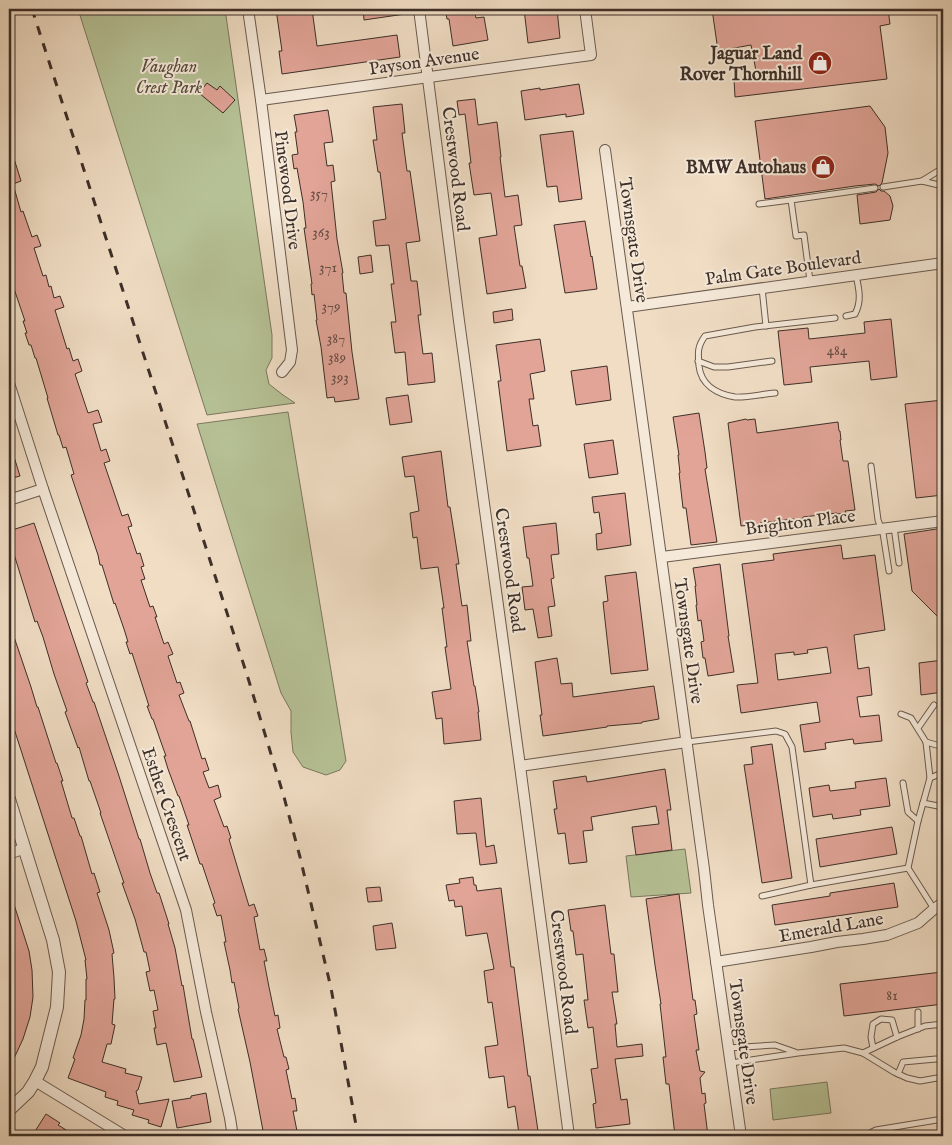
<svg xmlns="http://www.w3.org/2000/svg" width="952" height="1145" viewBox="0 0 952 1145" font-family="'IM FELL English',serif">
<rect width="100%" height="100%" fill="#f0ddc4"/>
<filter id="stains"><feTurbulence type="fractalNoise" baseFrequency=".004" numOctaves="4"/><feColorMatrix values="0 0 0 0 .2 0 0 0 0 .09 0 0 0 0 .02 0 0 0 .5 -.17"/></filter>
<radialGradient id="worn" r=".72"><stop offset=".6" stop-color="#630" stop-opacity="0"/><stop offset="1" stop-color="#630" stop-opacity=".3"/></radialGradient>
<!-- green -->
<g fill="#b6c296" stroke="#7a785f">
<path d="M78 9H225L272 335V358L266 370 269 384 283 395 295 403 207 415Z"/>
<path d="M288 412 346 761 340 770 326 775 303 767 293 752 291 732V711L281 693 197 424Z"/>
<path d="M685 849 691 893 631 897 626 856Z"/>
<path d="M827 1082 831 1113 773 1120 770 1089Z"/>
</g>
<!-- building -->
<g fill="#e1a497" stroke="#3d2f28" fill-rule="evenodd">
<path d="M276 9H312L317 46 397 35 400 57 282 74 279 51H282Z"/>
<path d="M363 9H405V14L364 20Z"/>
<path d="M445 9H474L476 18 484 17 488 40 453 46 449 19H447Z"/>
<path d="M524 9H557L560 38 528 43Z"/>
<path d="M712 9H888L890 24 880 26 887 79 735 97 734 79 757 76 751 45 718 51Z"/>
<path d="M207 83 217 90 220 86 235 100 223 113 199 93Z"/>
<path d="M579 84 584 114 566 117V114L525 120 521 91 540 88V90Z"/>
<path d="M475 99 478 125 497 122 501 157H500L505 197 518 195 522 225 514 226 520 266H522L526 288 487 294 479 238 497 235 491 193 474 195 469 163H471L465 114 459 115 457 101Z"/>
<path d="M402 104 405 133H402L407 171H410L420 241 406 243 411 281H417L421 315H418L423 354 432 353 435 382 408 385 405 352 395 353 391 322H396L391 284H394L389 245 376 246 373 221 386 219 380 172H378L373 140H377L373 107Z"/>
<path d="M870 106 885 127 888 153 882 183 879 186 875 184 855 186 765 199 755 121Z"/>
<path d="M328 110 333 142 324 143 327 166 333 165 335 181 331 182 337 239 343 273H342L344 293H346L352 352 359 399 335 402 334 397 327 398 321 347 316 320H317L314 294 312 295 311 284H312L304 228H306L303 202 297 168 294 169 292 155 298 154 295 132H297L294 115Z"/>
<path d="M573 131 582 199 559 202 557 186 547 187 540 135Z"/>
<path d="M11 149 21 181 13 184 21 212 23 211 32 237 37 235 41 246 34 248 43 276 46 275 49 287 51 286 54 298 60 296 64 307 55 310 67 349 69 348 73 361 78 359 82 371 75 374 88 413 98 410 102 422 93 424 101 451 106 449 110 461 104 463 122 516 128 514 132 526 128 527 137 554 140 553 144 566 141 567 145 579 141 580 150 607 153 606 157 617H155L164 644 168 642 173 654 168 656 177 683 180 682 184 693 179 695 189 721H190L202 759 205 758 209 770 203 772 209 788 218 785 221 797 214 800 224 827 227 826 231 838 229 839 249 906 254 904 258 916 254 917 260 950 264 949 267 961H264L269 987 275 1016 278 1015 280 1028 277 1029 284 1057H286L289 1069 286 1070 292 1099 295 1098 297 1111H293L298 1136H264L250 1062 238 1009 239 1008 234 982 232 983 230 970 224 942H226L221 915 217 916 213 904 215 903 202 864H200L187 825H189L179 796H178L168 769 164 756H166L162 745 153 719H152L147 706H149L132 653 130 654 126 642H128L124 629 115 603 114 604 102 565H100L98 555 71 475 74 474 66 447 63 448 59 435H58L47 398H48L36 358H35L31 345H29L25 333H27L23 321H25L9 274V150Z"/>
<path d="M879 189 881 191H884L890 196 893 206 890 220 860 224 857 195 876 192Z"/>
<path d="M585 221 591 257 592 256 597 289 565 293 554 225Z"/>
<path d="M371 255 373 272 360 274 358 257Z"/>
<path d="M512 309 513 320 494 323 493 312Z"/>
<path d="M891 319 897 377 871 380 869 361 810 367 812 382 784 385 778 331 808 328 809 339 865 333 864 322Z"/>
<path d="M540 339 545 371 530 374 534 399H529L533 426 538 425 541 446 507 451 498 381H501L496 345Z"/>
<path d="M607 366 611 400 576 405 571 371Z"/>
<path d="M408 395 412 422 390 425 386 398Z"/>
<path d="M943 400V495L916 498 905 404Z"/>
<path d="M699 413 705 452 707 468 705 469 717 542 691 545 686 508H683L679 473H680L678 455H679L673 417Z"/>
<path d="M746 419 747 420 755 419 757 433 838 422 839 431H840L841 440H840L843 461H848L855 510 845 511 846 513 837 514V513L803 517V519L794 520V519L760 523V524L741 526 728 423Z"/>
<path d="M613 440 618 474 589 478 584 444Z"/>
<path d="M11 447 20 476 9 479V448Z"/>
<path d="M441 451 448 507H450L459 564H456L462 606 467 605 471 641H467L474 686H475L479 712H478L481 740 444 744 442 718 436 719 432 692 451 689 445 647H447L442 608H444L438 567 421 569 417 537 413 538 410 513 419 511 414 476 405 477 402 457Z"/>
<path d="M625 493 631 545 597 550 596 534 602 533 599 512 594 513 592 497Z"/>
<path d="M34 523 88 682 86 683 93 702H94L118 773 139 839H140L150 873 157 893H159L169 924H168L175 948 182 986 183 985 192 1039H193L202 1077 174 1082 166 1043 157 1045 154 1028H156L153 1011 158 1010 154 990 150 991 146 972 150 971 146 952H144L135 919 122 883H124L100 813H101L90 781H89L79 747 78 748 65 712 67 711 54 674 43 637 37 621 35 622 9 538V531Z"/>
<path d="M556 523 559 554 551 555 554 578 551 579 555 606 548 607 552 636 538 638 533 609 525 610 522 587 533 586 529 558H527L523 527Z"/>
<path d="M943 528V622L912 591 904 534Z"/>
<path d="M841 545 843 559 875 555 885 630 854 635 858 669 869 667 872 695 857 697 860 717 879 715 882 741 854 744 853 739 825 743 826 749 804 752 800 725 820 722 817 702 741 713 737 685 758 683 742 564 774 560 773 554ZM827 647 831 673 778 680 775 654 794 652V655L808 653 807 650Z"/>
<path d="M720 564 729 636H728L734 672 708 676 705 658H703L701 642 704 641 701 620 698 621 696 605H697L695 586H696L693 568Z"/>
<path d="M636 572 648 670 611 674 603 602 608 601 605 576Z"/>
<path d="M9 625H10L31 687 37 707H38L56 763H57L63 781H61L72 818H74L80 836H81L92 874 94 873 100 892 97 893 109 930 114 953 112 954 114 978 115 999H114L112 1024 115 1025 111 1044H107L102 1062 126 1069 125 1073 142 1077 138 1090 136 1091 139 1104 169 1099 161 1127 148 1123 149 1120 132 1115 134 1110 117 1105 118 1101 105 1097 106 1092 68 1078 75 1059 73 1058 81 1035 84 1019 85 1000H86V979H87L85 960H86L76 921 9 713Z"/>
<path d="M557 658 561 684 572 683 573 697 654 686 659 719 642 722V723L607 726V727L543 736 540 715H542L535 662Z"/>
<path d="M943 660V692L921 695 919 663Z"/>
<path d="M772 744 792 878 762 883 744 765 753 764 751 747Z"/>
<path d="M665 769 671 810H667L672 850 636 855 632 827 659 824 656 806 591 817 593 830 583 831 587 862 569 864 565 833 558 834 554 809H557L553 781 586 776 587 782Z"/>
<path d="M886 778 890 806 860 810 861 815 833 819 832 814 813 817 809 788 829 785 830 791 856 788 855 782Z"/>
<path d="M481 798 486 847 494 845 497 863 480 865 476 833 457 834 454 801Z"/>
<path d="M892 827 897 854 820 867 816 839Z"/>
<path d="M473 877 474 885H476L477 891 501 888 511 967H514L528 1076H530L538 1131 519 1134 515 1106 508 1108 504 1076 489 1078 485 1047 498 1045 492 1002 488 1003 484 971 494 969 487 933 466 936 462 906 455 907 454 900 449 901 446 885 460 883 459 879Z"/>
<path d="M894 883 898 907 775 925 772 905 830 896V893Z"/>
<path d="M380 887 382 901 368 902 366 888Z"/>
<path d="M9 892H10L29 951 32 970 33 997 30 1017 23 1039 9 1069Z"/>
<path d="M679 894 693 1000H695L697 1014 694 1015 699 1050H696L700 1071 705 1072 700 1078 702 1094 705 1093 706 1103 704 1104 708 1136H675L669 1084H666L663 1057H666L660 1004H661L655 965 646 899Z"/>
<path d="M605 905 611 954H614L618 992H612L617 1024H615L617 1047 642 1044 643 1056 615 1059 621 1100 627 1099 630 1124 596 1128 593 1104 596 1103 591 1069 598 1068 593 1027 588 1028 584 1000H588L583 954 576 955 573 931H571L568 910Z"/>
<path d="M392 923 396 948 376 950 373 926Z"/>
<path d="M942 972 943 986V1004L844 1016 840 984Z"/>
<path d="M206 1093 211 1122 177 1128 172 1101 191 1098V1096Z"/>
<path d="M46 1114 60 1123 58 1125 76 1136H32Z"/>
</g>
<g fill="none" stroke-linecap="round" stroke-linejoin="round">
<!-- service casing -->
<g stroke="#6a5a4f" stroke-width="7">
<g id="service">
<path d="M922 181 943 168"/>
<path d="M883 187 922 181 943 186"/>
<path d="M759 204 791 200"/>
<path d="M810 281 804 235 796 236 791 200 875 188"/>
<path d="M762 288 766 326"/>
<path d="M846 316 855 314C862 301 859 289 856 275"/>
<path d="M698 361 714 367H728L772 361"/>
<path d="M775 393C763 394 745 398 735 397 717 394 701 385 699 366 698 353 697 347 705 336L755 327 835 318"/>
<path d="M871 466 878 520 883 533 889 571"/>
<path d="M894 527 899 563"/>
<path d="M901 714 911 718 926 742 930 778 918 821 908 868 934 909"/>
<path d="M918 728 934 705"/>
<path d="M687 742 776 731 785 734 792 747 811 885"/>
<path d="M926 742 940 746 943 751"/>
<path d="M930 778 942 773 943 771"/>
<path d="M903 783 908 812 918 821"/>
<path d="M923 803 943 807"/>
<path d="M762 896 811 885 908 868"/>
<path d="M918 1012V1029"/>
<path d="M728 1048 775 1045 795 1052"/>
<path d="M873 1048 871 1037 873 1024 881 1019 892 1020 897 1037"/>
<path d="M863 1053 897 1037 925 1026 943 1024"/>
<path d="M731 1063 798 1053 844 1048 863 1053 894 1072 907 1078 920 1081 943 1077"/>
<path d="M898 1074 903 1062 936 1059"/>
<path d="M864 1136 876 1130 943 1119"/>
</g>
</g>
<!-- minor casing -->
<g stroke="#6a5a4f" stroke-width="12">
<g id="minor">
<path d="M248 9 261 100 292 350 290 362 282 372"/>
<path d="M419 9 459 321 520 766 569 1136"/>
<path d="M261 100 591 55 585 9"/>
<path d="M605 150 704 869 708 905 741 1136"/>
<path d="M627 307 943 263"/>
<path d="M9 383 43 489 9 500"/>
<path d="M43 489 186 910 206 1012 230 1118 232 1131 231 1136"/>
<path d="M662 557 943 521"/>
<path d="M520 766 687 742"/>
<path d="M9 854 25 848"/>
<path d="M716 962 811 947 837 942 863 939 887 935 918 923 934 909 943 903"/>
<path d="M35 1081 125 1136"/>
</g>
</g>
<!-- tertiary casing -->
<g stroke="#6a5a4f" stroke-width="14">
<path id="tertiary" d="M9 799 53 940 59 972 57 1007 42 1067 35 1081 28 1092 9 1110"/>
</g>
<!-- service -->
<use href="#service" stroke="#f5e9d9" stroke-width="5"/>
<!-- minor -->
<use href="#minor" stroke="#f5e9d9" stroke-width="10"/>
<!-- tertiary -->
<use href="#tertiary" stroke="#f5e9d9" stroke-width="12"/>
<!-- rail -->
<path stroke="#3d2f28" stroke-width="3" stroke-dasharray="9 9" stroke-linecap="butt" d="M32 9 248 678 284 797 300 857 331 988 358 1136"/>
</g>
<!-- icons -->
<defs>
<g id="shop-disc" transform="scale(1.25)"><circle r="9.5" fill="#8f2418" stroke="#f5e9d9"/><path d="M-5-2.5h2.3a2.7 3.5 0 0 1 5.4 0H5L5.5 6h-11ZM-1.5-2.5h3a1.5 2.3 0 0 0-3 0Z" fill="#fff"/></g>
</defs>
<g fill-rule="evenodd">
<use href="#shop-disc" x="820" y="63"/>
<use href="#shop-disc" x="823" y="167"/>
</g>
<g text-anchor="middle" stroke-width="4" stroke-linejoin="round" paint-order="stroke">
<!-- number labels -->
<g font-size="15" fill="#664c44">
<text x="319" y="198">357</text>
<text x="321" y="237">363</text>
<text x="328" y="272">371</text>
<text x="331" y="311">379</text>
<text x="336" y="343">387</text>
<text x="837" y="355">484</text>
<text x="337" y="362">389</text>
<text x="340" y="382">393</text>
<text x="892" y="1000">81</text>
</g>
<!-- poi labels -->
<g font-size="18" font-weight="bold" fill="#3d2f28" stroke="#f5e9d9" text-anchor="end">
<text x="802" y="59">Jaguar Land<tspan x="802" dy="21">Rover Thornhill</tspan></text>
<text x="806" y="173">BMW Autohaus</text>
</g>
<!-- street labels -->
<g font-size="18" fill="#3d2f28" stroke="#f5e9d9">
<text transform="translate(424 61) rotate(-8)" y="6">Payson Avenue</text>
<text transform="translate(456 169) rotate(83)" y="6">Crestwood Road</text>
<text transform="translate(288 190) rotate(83)" y="6">Pinewood Drive</text>
<text transform="translate(634 240) rotate(82)" y="6">Townsgate Drive</text>
<text transform="translate(783 268) rotate(-8)" y="6">Palm Gate Boulevard</text>
<text transform="translate(800 522) rotate(-7)" y="6">Brighton Place</text>
<text transform="translate(510 570) rotate(82)" y="6">Crestwood Road</text>
<text transform="translate(689 641) rotate(82)" y="6">Townsgate Drive</text>
<text transform="translate(167 804) rotate(71)" y="6">Esther Crescent</text>
<text transform="translate(831 927) rotate(-10)" y="6">Emerald Lane</text>
<text transform="translate(564 972) rotate(83)" y="6">Crestwood Road</text>
<text transform="translate(744 1042) rotate(82)" y="6">Townsgate Drive</text>
</g>
<!-- park labels -->
<g font-size="18" font-style="italic" fill="#554c3e" stroke="#f5e9d9">
<text x="169" y="72">Vaughan<tspan x="169" dy="21">Crest Park</tspan></text>
</g>
</g>
<!-- margin -->
<rect width="952" height="1145" fill="none" stroke="#f0ddc4" stroke-width="30"/>
<rect x="10" y="10" width="932" height="1125" fill="none" stroke="#3d2f28" stroke-width="2.5"/>
<rect x="15" y="15" width="922" height="1115" fill="none" stroke="#3d2f28"/>
<rect width="100%" height="100%" filter="url(#stains)"/>
<rect width="100%" height="100%" fill="url(#worn)"/>
</svg>
